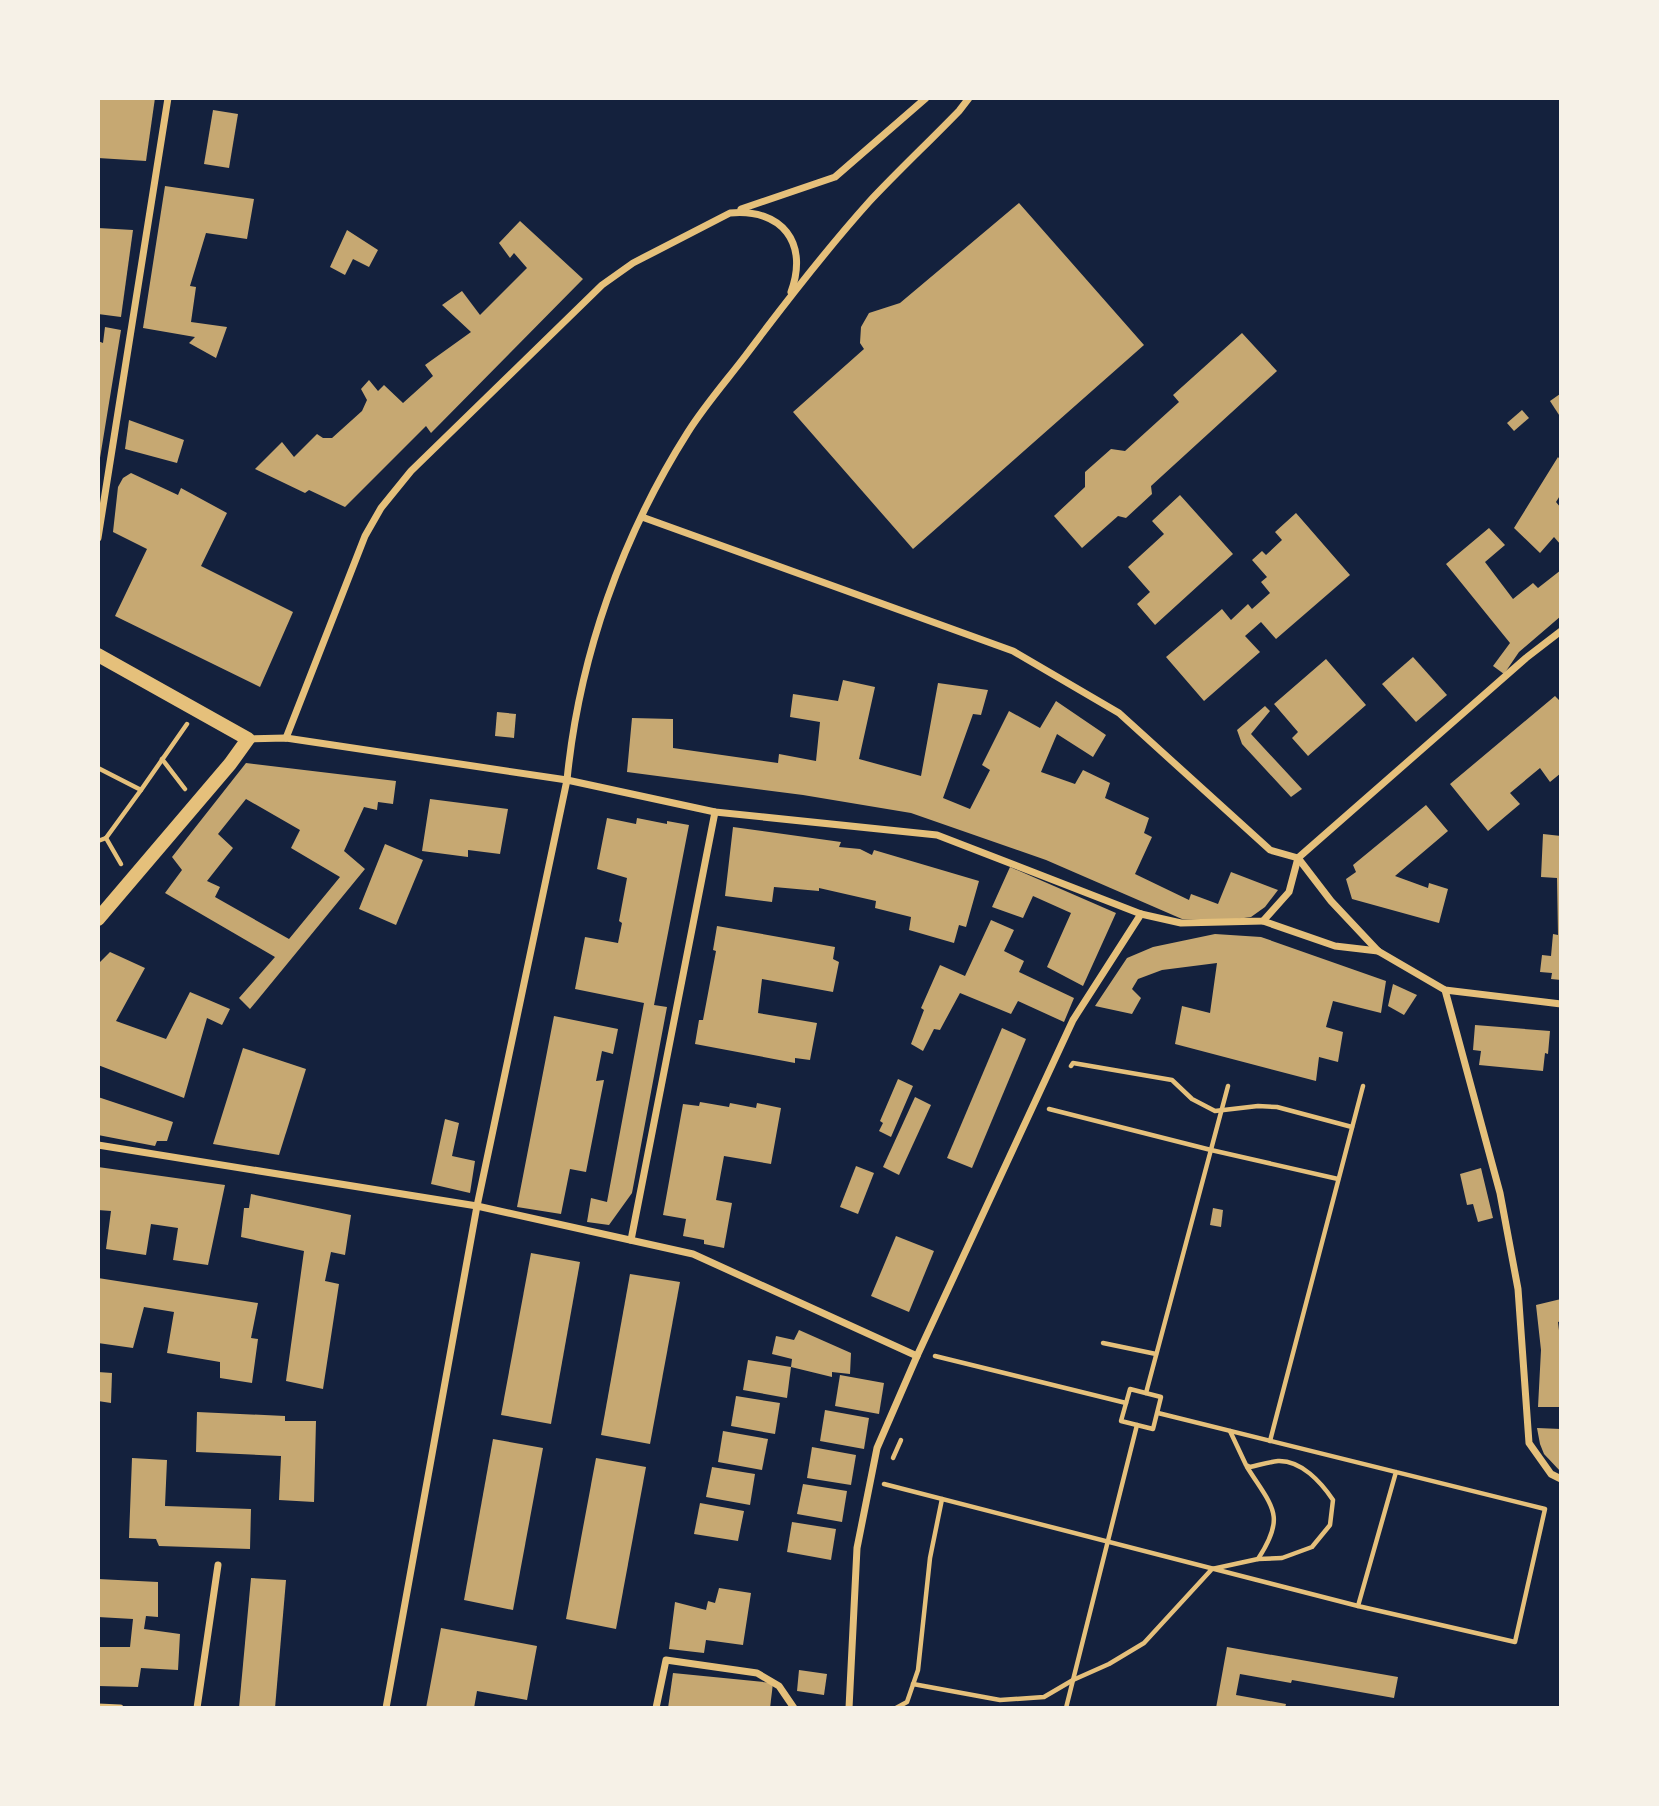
<svg xmlns="http://www.w3.org/2000/svg" width="1659" height="1806" viewBox="0 0 1659 1806" font-family="Lato,sans-serif">
<rect width="100%" height="100%" fill="#14213d"/>
<!-- building -->
<g fill="#c6a872" fill-rule="evenodd">
<path d="M98 98H155L146 161 98 158Z"/>
<path d="M213 110 238 114 229 168 204 164Z"/>
<path d="M165 186 254 199 247 239 206 233 190 286 196 287 191 322 227 327 216 358 189 343 195 337 143 328Z"/>
<path d="M1019 203 1144 345 913 549 793 412 864 349 860 343 861 327 869 313 900 303Z"/>
<path d="M520 221 583 279 431 433 426 426 345 507 309 490 305 493 255 469 282 442 294 457 317 434 323 438H332L362 411 367 400 361 389 369 380 378 391 384 385 403 403 433 376 425 365 471 332 442 305 462 291 480 315 527 268 514 253 510 258 499 243Z"/>
<path d="M98 228 133 230 121 317 98 314Z"/>
<path d="M347 230 378 250 369 267 353 259 345 275 330 267Z"/>
<path d="M105 327 121 330 99 464 98 341 103 343Z"/>
<path d="M1242 333 1277 371 1151 486 1152 494 1126 518 1118 516 1082 548 1054 516 1085 487V472L1111 449 1125 451 1179 402 1173 395Z"/>
<path d="M1560 394 1561 396V418L1550 401Z"/>
<path d="M1522 410 1529 418 1514 431 1507 423Z"/>
<path d="M129 420 184 440 177 463 125 449Z"/>
<path d="M1558 457 1561 461V494L1556 502 1561 508V545L1554 537 1540 553 1514 528Z"/>
<path d="M131 473 178 495 181 488 227 513 201 566 293 612 260 687 115 616 147 549 113 532 118 487 123 478Z"/>
<path d="M1180 495 1233 554 1155 625 1137 604 1150 592 1128 567 1164 534 1152 521Z"/>
<path d="M1296 513 1350 575 1276 639 1261 622 1245 636 1260 652 1204 701 1166 657 1222 609 1231 620 1248 604 1252 609 1270 593 1261 582 1267 577 1252 560 1262 551 1266 555 1282 540 1275 532Z"/>
<path d="M1489 528 1505 545 1485 562 1513 599 1533 583 1538 588 1561 570V616L1519 652 1504 674 1493 666 1510 643 1446 564Z"/>
<path d="M1413 657 1447 695 1416 722 1382 684Z"/>
<path d="M1326 659 1366 705 1308 756 1292 738 1298 732 1274 704Z"/>
<path d="M843 680 875 687 859 759 921 776 938 683 988 690 981 715 973 714 943 798 970 809 990 770 982 765 1009 711 1040 728 1056 701 1106 735 1093 757 1057 734 1041 772 1075 784 1083 770 1110 783 1105 798 1149 818 1144 833 1152 837 1135 874 1189 900 1191 894 1218 904 1231 872 1278 890 1265 907 1251 917 1230 920 1182 919 1046 860 911 813 803 795 627 772 632 718 673 719V748L778 763 779 754 816 761 820 722 790 717 793 694 838 701Z"/>
<path d="M1555 696 1561 702V773L1550 782 1540 768 1510 793 1520 804 1488 831 1450 784Z"/>
<path d="M1265 706 1270 711 1251 734 1302 789 1291 797 1242 744 1237 730Z"/>
<path d="M497 712 516 714 514 738 495 736Z"/>
<path d="M246 763 396 781 393 804 378 802 377 810 364 807 344 851 365 869 250 1009 239 998 275 957 165 893 182 870 172 857ZM246 799 300 830 291 848 340 877 289 939 215 897 220 887 207 881 233 848 218 834Z"/>
<path d="M430 799 508 809 500 854 468 850V857L422 851Z"/>
<path d="M1426 805 1448 831 1395 876 1428 888 1429 883 1448 889 1439 923 1352 899 1346 879 1356 872 1353 865Z"/>
<path d="M607 818 636 824 637 818 667 824V821L689 825 654 1005 667 1007 632 1193 609 1225 587 1222 591 1198 607 1202 644 1003 575 989 585 937 618 943 622 923 619 921 627 878 597 869Z"/>
<path d="M733 827 841 842 839 847 860 849 872 855 874 850 979 881 966 927 959 925 954 943 909 930 911 917 875 908 876 901 819 888V891L774 887 772 902 725 896Z"/>
<path d="M1543 834 1561 836V980L1551 979 1552 973 1540 972 1542 955 1551 956 1553 934 1558 935 1557 878 1541 877Z"/>
<path d="M385 844 423 860 396 925 359 909Z"/>
<path d="M1010 867 1116 913 1083 986 1047 967 1071 913 1033 896 1023 918 992 907Z"/>
<path d="M991 920 1014 930 1004 951 1024 961 1019 972 1074 998 1064 1022 1018 1001 1011 1014 960 993 940 1030 934 1029 923 1051 911 1044 924 1010 921 1008 940 965 965 976Z"/>
<path d="M717 926 835 947 833 959 839 962 833 992 762 979 758 1013 817 1023 810 1060 795 1058V1063L695 1044 699 1020H703L716 951 713 950Z"/>
<path d="M1215 934 1261 937 1386 981 1381 1013 1333 1001 1326 1027 1343 1032 1338 1062 1319 1057 1316 1081 1175 1044 1182 1006 1210 1013 1217 963 1162 970 1138 979 1132 989 1141 998 1132 1014 1095 1006 1127 958 1153 947Z"/>
<path d="M110 952 145 968 116 1021 166 1039 190 992 230 1009 222 1025 207 1018 184 1098 98 1065V964Z"/>
<path d="M1393 984 1417 995 1404 1015 1388 1006Z"/>
<path d="M554 1016 618 1029 613 1054 602 1051 596 1081 604 1080 586 1172 570 1169 561 1214 517 1207Z"/>
<path d="M1475 1025 1550 1031 1548 1054 1545 1053 1543 1071 1479 1065 1481 1051 1473 1050Z"/>
<path d="M1002 1028 1026 1039 972 1168 947 1158Z"/>
<path d="M243 1048 306 1069 279 1155 213 1144Z"/>
<path d="M898 1079 913 1086 891 1137 879 1131 883 1123 880 1121Z"/>
<path d="M98 1097 173 1122 167 1141H157L155 1146 98 1135Z"/>
<path d="M915 1097 931 1105 899 1175 883 1167Z"/>
<path d="M700 1102 729 1107 730 1103 756 1108 757 1103 781 1108 771 1164 724 1156 716 1200 732 1203 724 1248 704 1244V1240L683 1236 686 1219 663 1215 683 1104 699 1106Z"/>
<path d="M445 1119 459 1123 452 1156 475 1161 470 1193 431 1184Z"/>
<path d="M856 1166 874 1173 858 1214 840 1207Z"/>
<path d="M98 1167 225 1185 208 1265 173 1260 178 1228 151 1224 146 1255 106 1249 111 1211 98 1210Z"/>
<path d="M1481 1168 1493 1218 1478 1222 1473 1204 1467 1205 1460 1174Z"/>
<path d="M251 1194 351 1215 345 1255 331 1252 325 1281 339 1284 323 1389 286 1381 304 1251 241 1237 244 1208H249Z"/>
<path d="M1213 1208 1223 1210 1221 1227 1210 1225Z"/>
<path d="M896 1236 934 1251 909 1312 871 1296Z"/>
<path d="M531 1253 580 1262 551 1424 501 1415Z"/>
<path d="M630 1274 680 1282 650 1444 601 1435Z"/>
<path d="M98 1278 258 1303 251 1338 258 1339 252 1383 220 1378V1362L167 1353 174 1312 144 1307 133 1348 98 1343Z"/>
<path d="M1561 1299V1321L1558 1322 1561 1347V1407H1538L1541 1350 1536 1305Z"/>
<path d="M799 1330 851 1353 850 1374 832 1372V1377L791 1367 792 1359 772 1354 776 1336 794 1340Z"/>
<path d="M748 1360 791 1367 787 1398 743 1390Z"/>
<path d="M98 1372 112 1373 111 1403 98 1401Z"/>
<path d="M840 1375 884 1383 879 1414 835 1406Z"/>
<path d="M736 1396 780 1403 775 1434 731 1426Z"/>
<path d="M825 1410 869 1418 864 1449 820 1441Z"/>
<path d="M197 1412 285 1416V1421H316L314 1502 279 1500 281 1456 196 1452Z"/>
<path d="M1537 1428 1561 1429V1472L1544 1454 1540 1444Z"/>
<path d="M723 1431 768 1439 762 1470 718 1462Z"/>
<path d="M493 1439 543 1448 513 1610 464 1600Z"/>
<path d="M812 1447 856 1455 851 1485 807 1478Z"/>
<path d="M132 1458 167 1460 165 1506 251 1509 250 1549 159 1546 156 1539 129 1538Z"/>
<path d="M596 1458 646 1467 616 1629 566 1619Z"/>
<path d="M712 1467 755 1474 750 1505 706 1497Z"/>
<path d="M803 1484 847 1491 842 1522 797 1514Z"/>
<path d="M700 1503 744 1511 738 1541 694 1534Z"/>
<path d="M792 1522 836 1529 831 1560 787 1552Z"/>
<path d="M251 1578 286 1580 275 1708H239Z"/>
<path d="M98 1579 158 1582V1617L146 1616 144 1629 180 1634 178 1670 141 1668 138 1687 98 1686 99 1647H130L133 1619 98 1617Z"/>
<path d="M719 1588 751 1593 743 1645 706 1640 704 1653 669 1649 675 1602 706 1610 708 1601 715 1603Z"/>
<path d="M441 1628 537 1646 527 1700 477 1691 474 1708H426Z"/>
<path d="M1227 1647 1398 1677 1394 1698 1292 1680 1291 1683 1240 1674 1236 1695 1286 1704 1285 1708H1216Z"/>
<path d="M799 1670 827 1674 824 1695 797 1691Z"/>
<path d="M673 1673 773 1683 770 1708H668Z"/>
</g>
<g fill="none" stroke-linecap="round" stroke-linejoin="round">
<!-- path -->
<g stroke="#e5c07b" stroke-width="4.5">
<path d="M162 759 185 789"/>
<path d="M98 768 141 790 187 724"/>
<path d="M106 838 121 864"/>
<path d="M98 841 106 838 141 790"/>
<path d="M1071 1066 1073 1063 1172 1080 1192 1099 1215 1111 1258 1106 1277 1107 1352 1127"/>
<path d="M1049 1109 1211 1150 1338 1179"/>
<path d="M1103 1343 1156 1354"/>
<path d="M935 1356 1126 1403"/>
<path d="M1130 1389 1161 1397 1153 1429 1121 1421Z"/>
<path d="M1146 1393 1228 1086"/>
<path d="M1158 1413 1545 1509 1515 1642 1358 1606 1396 1472"/>
<path d="M1270 1441 1363 1086"/>
<path d="M893 1458 901 1440"/>
<path d="M1247 1467C1272 1507 1287 1515 1258 1559"/>
<path d="M884 1484 1358 1606"/>
<path d="M913 1684 1000 1700 1044 1697 1073 1680 1109 1664 1144 1643 1212 1569 1258 1559 1282 1558 1312 1547 1330 1525 1333 1500C1321 1482 1301 1460 1278 1461 1269 1462 1259 1465 1250 1467L1246 1465 1230 1431"/>
<path d="M896 1708 907 1702 918 1670 930 1558 942 1499"/>
<path d="M1066 1708 1137 1425"/>
</g>
<!-- minor -->
<g stroke="#e5c07b" stroke-width="7">
<path d="M741 209 835 177 926 98"/>
<path d="M642 517 1013 651 1119 713 1270 850 1298 858"/>
<path d="M98 538 168 98"/>
<path d="M286 738 365 536 381 508 411 471 602 285 633 263 730 213C782 208 809 243 791 292"/>
<path d="M248 739 286 738 567 780 715 812 937 835 1141 914 1181 923 1263 921 1289 892 1298 858"/>
<path d="M1298 858 1526 658 1561 631"/>
<path d="M1298 858 1331 901 1378 951 1445 990 1561 1004"/>
<path d="M1263 921 1335 946 1378 951"/>
<path d="M1445 990 1500 1193 1518 1289 1529 1443 1551 1474 1561 1479"/>
<path d="M98 1145 477 1206 693 1254 917 1356"/>
<path d="M631 1240 715 812"/>
<path d="M98 1707 120 1708"/>
<path d="M197 1708 218 1565"/>
<path d="M386 1708 477 1206 567 780C579 657 622 536 688 432 705 405 727 380 746 355 785 303 825 251 869 202 898 171 929 142 959 111L969 98"/>
<path d="M656 1708 666 1660 757 1673 779 1686 794 1708"/>
<path d="M849 1708 857 1548 877 1448 917 1356 1073 1020 1141 914"/>
</g>
<!-- secondary -->
<path stroke="#e5c07b" stroke-width="14" d="M98 655 248 739 230 764 98 919"/>
</g>
<!-- border -->
<rect width="1659" height="1806" fill="none" stroke="#f6f1e7" stroke-width="200"/>
</svg>
